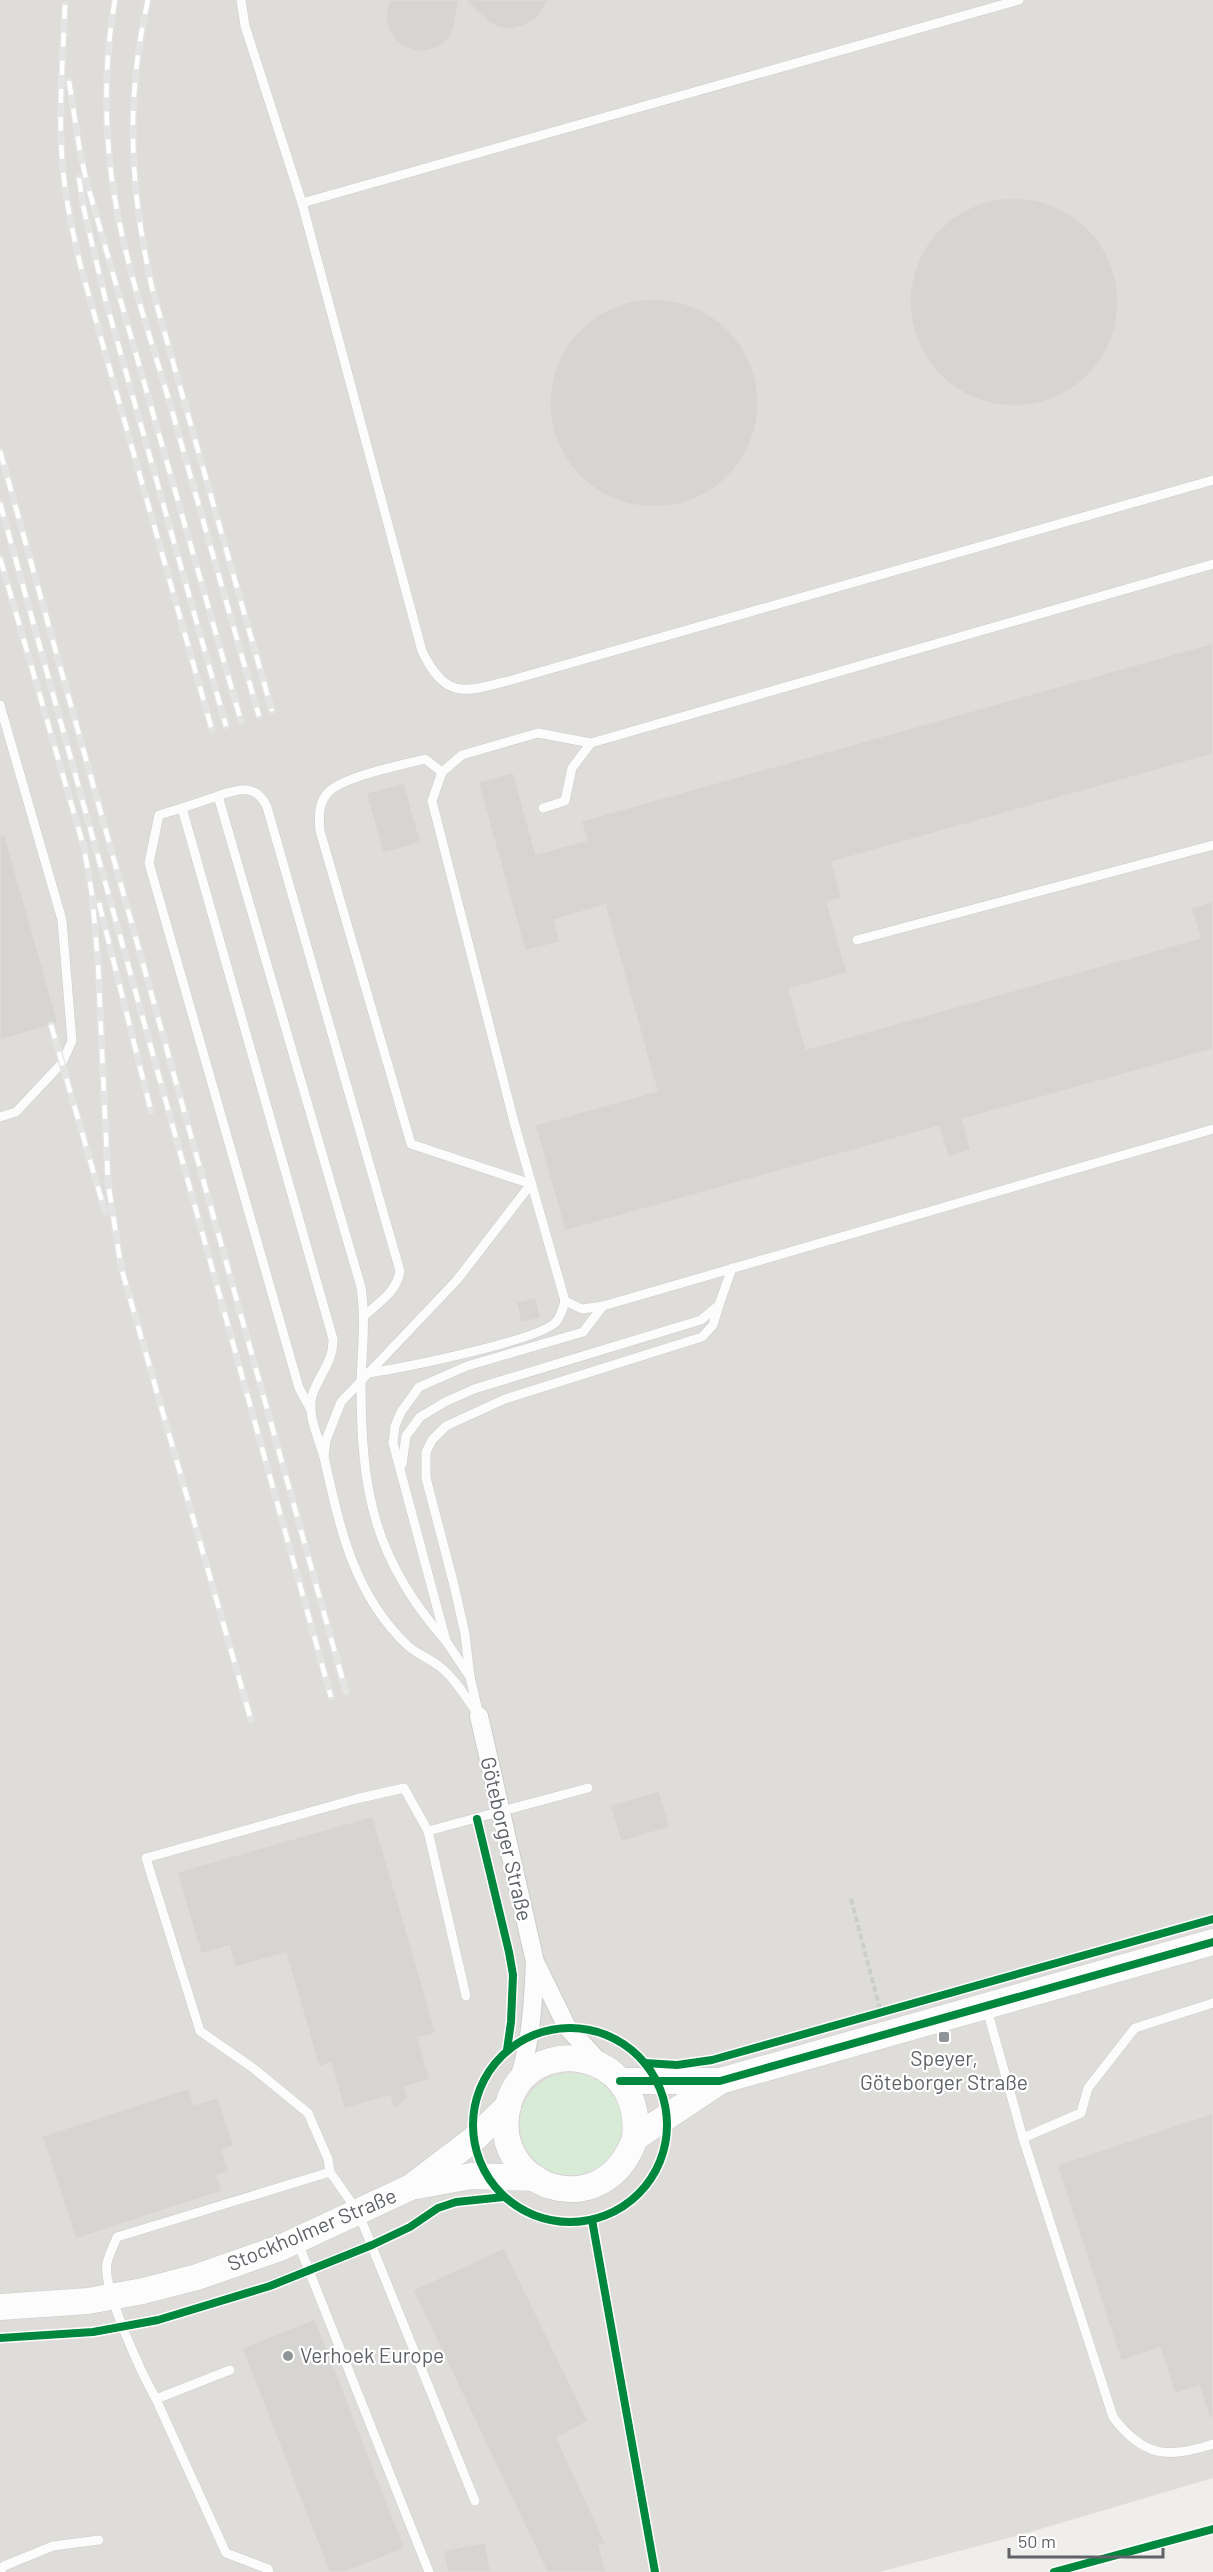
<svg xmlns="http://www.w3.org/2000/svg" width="1213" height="2572" viewBox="0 0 1213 2572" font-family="Barlow,sans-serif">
<rect width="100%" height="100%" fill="#efeeea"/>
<!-- industrial -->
<path fill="#dfddda" d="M0 0H1213V2478L1020 2535 879 2572H0Z"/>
<!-- green -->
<circle fill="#d8ebd6" cx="571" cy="2124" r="51"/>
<!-- building -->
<g fill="#d6d5d3" stroke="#deddd9" stroke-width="1.5">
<path d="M389 0H459L454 27 449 38 440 46 428 51H416L404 47 394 39 388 28 386 16Z"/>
<path d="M465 0H549L537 18 526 25 513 29 500 28 490 23Z"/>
<circle cx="1014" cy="302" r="104"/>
<circle cx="654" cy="403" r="104"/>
<path d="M1213 643V754L832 862 842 898 827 902 847 973 789 989 806 1049 1200 938 1191 908 1213 901V1049L963 1119 971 1150 948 1157 939 1126 565 1231 535 1125 657 1091 605 905 554 920 560 942 525 951 478 782 513 772 536 854 587 840 581 821Z"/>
<path d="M404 783 421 843 383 853 366 793Z"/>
<path d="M0 835H5L58 1023 0 1040Z"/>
<path d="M536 1297 541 1318 521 1323 516 1302Z"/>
<path d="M659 1791 670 1827 621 1842 610 1805Z"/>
<path d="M373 1816 436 2033 418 2038 430 2079 405 2087 408 2098 394 2109 390 2096 344 2109 331 2063 319 2067 286 1953 235 1967 229 1946 201 1954 177 1872Z"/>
<path d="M189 2088 194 2105 218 2097 234 2146 222 2150 229 2171 217 2175 222 2191 76 2239 42 2136Z"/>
<path d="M1213 2113V2418L1210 2419 1199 2386 1175 2394 1160 2348 1121 2361 1057 2165Z"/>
<path d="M504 2248 588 2421 557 2438 606 2544 599 2545 606 2572H547L413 2290Z"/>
<path d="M315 2319 405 2548 345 2572H329L242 2348Z"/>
<path d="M485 2542 491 2572H448L443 2551Z"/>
</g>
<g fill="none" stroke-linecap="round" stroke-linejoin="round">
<!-- lane casing -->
<g stroke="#cbcccc" stroke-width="10">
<g id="lane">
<path d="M241 0 245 26 302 203 1019 0"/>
<path d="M302 203 422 651C447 703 467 691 515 679L1213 480"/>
<path d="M1213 564 591 743 538 733 462 755 442 772 432 801 514 1122 565 1301 582 1309 603 1306 1213 1129"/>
<path d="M0 705 62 920 72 1041 62 1063 16 1112 0 1117"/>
<path d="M442 772 425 759C403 765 338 777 326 795 318 806 319 818 320 831L411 1144 531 1184 457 1280 341 1402 326 1440 324 1457C340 1528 353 1594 408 1646 417 1654 429 1658 439 1666 455 1678 467 1699 479 1716"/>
<path d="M218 796C240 788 256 784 267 807L400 1271C397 1291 380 1302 365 1315"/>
<path d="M182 808 159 815 149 863 299 1388 310 1408"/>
<path d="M543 808 565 801 572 768 591 743"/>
<path d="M857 940 1213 845"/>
<path d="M367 1373C398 1369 538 1341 556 1322 561 1316 563 1309 565 1301"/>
<path d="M324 1457C319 1439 307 1415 312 1396 318 1376 334 1361 333 1339L182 808 218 796 361 1287C366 1320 362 1350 361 1383 361 1489 373 1559 446 1641"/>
<path d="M402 1464 406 1436 420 1417 445 1402 474 1389 701 1320 719 1305 732 1268"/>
<path d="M470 1677 465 1634 454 1585 426 1478V1452L432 1440 446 1426 505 1399 702 1337 713 1325 719 1305"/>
<path d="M478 1711 470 1677 446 1641 393 1443 395 1426 401 1412 419 1387 467 1366 583 1332 603 1306"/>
<path d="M428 1831 466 1996"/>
<path d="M986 2006 1023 2138 1081 2113 1088 2088 1135 2028 1213 2003"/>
<path d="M1023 2138 1113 2417C1143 2457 1168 2459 1213 2444"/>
<path d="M330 2172 328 2159 308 2113 253 2068 200 2031 146 1858 356 1799 404 1788 428 1831 588 1788"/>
<path d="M298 2243 429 2572"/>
<path d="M230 2370 156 2399C142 2374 102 2289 107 2263 109 2254 114 2245 117 2237L330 2172 358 2212 475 2501"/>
<path d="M156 2399 226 2553 268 2569 269 2572"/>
<path d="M0 2571 4 2566 53 2546 99 2540"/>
</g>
</g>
<!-- street casing -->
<g stroke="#cbcccc" stroke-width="20">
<g id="street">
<path d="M479 1716 535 1962 567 2027 601 2064"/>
<path d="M517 2084C531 2046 533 2004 535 1963"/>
</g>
</g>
<!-- secondary casing -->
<g stroke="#cacacb" stroke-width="27">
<g id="secondary">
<path d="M620 2081H720L1213 1942"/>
<path d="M635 2138C645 2046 527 2032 508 2105 487 2188 604 2228 635 2138L719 2082"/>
<path d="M417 2186 471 2176 535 2178"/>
<path d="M0 2307 88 2301 143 2291 197 2277 280 2248 411 2187 474 2139 508 2106"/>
</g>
</g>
<!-- path -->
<path stroke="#cacfcc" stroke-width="4" stroke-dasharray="6 3" stroke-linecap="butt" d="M851 1899 881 2013"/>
<!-- lane -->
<use href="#lane" stroke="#fdfcfc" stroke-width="9"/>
<!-- street -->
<use href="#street" stroke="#fdfcfc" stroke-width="18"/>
<!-- secondary -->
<use href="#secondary" stroke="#fdfcfc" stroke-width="26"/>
<!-- rail casing -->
<g stroke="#e4e4e4" stroke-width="7">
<g id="rail">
<path d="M115 0C105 56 104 115 111 172 121 254 150 335 173 414 201 514 230 615 259 716"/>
<path d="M148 0C125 101 130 188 152 288L272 711"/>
<path d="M65 5C63 62 57 121 64 179 67 208 74 236 80 264L212 730"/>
<path d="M69 81 80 152 87 183 241 721"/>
<path d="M79 178 84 210 105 298 226 726"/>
<path d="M0 451 346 1692"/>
<path d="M0 503 331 1697"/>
<path d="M0 558 84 848 92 894 98 963 108 1182 121 1267 251 1720"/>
<path d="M99 903 151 1111"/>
<path d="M51 1025 105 1212"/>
</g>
</g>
<!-- rail -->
<use href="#rail" stroke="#fff" stroke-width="4.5" stroke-dasharray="14" stroke-linecap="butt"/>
<!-- cycleway casing -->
<g stroke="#fff" stroke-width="11">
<g id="cycleway">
<path d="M477 1819 509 1952 513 1975 511 2022 507 2050"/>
<circle cx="570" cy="2125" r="97"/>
<path d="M645 2063 677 2065 712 2060 1213 1919"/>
<path d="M620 2081H720L1213 1942"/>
<path d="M592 2220 655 2572"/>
<path d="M0 2338 93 2332 158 2320 270 2286 372 2245 410 2227 438 2208 456 2202 504 2197"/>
<path d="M1054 2572 1213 2529"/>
</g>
</g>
<!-- cycleway -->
<use href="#cycleway" stroke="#00873e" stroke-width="8"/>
</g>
<!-- markers -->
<g fill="#919496" stroke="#fff" stroke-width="2">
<rect x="938" y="2031" width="12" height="12" rx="3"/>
<circle cx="288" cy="2356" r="6"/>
</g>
<g text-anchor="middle" stroke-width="4.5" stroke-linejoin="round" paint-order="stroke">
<!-- street labels -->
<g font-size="21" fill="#5f6368" stroke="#fff">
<text transform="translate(506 1839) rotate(77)" y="7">Göteborger Straße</text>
<text transform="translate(312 2230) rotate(-23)" y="7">Stockholmer Straße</text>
</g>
<!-- poi labels -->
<g font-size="21" fill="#5f6368" stroke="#fff">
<text x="944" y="2066">Speyer,<tspan x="944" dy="24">Göteborger Straße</tspan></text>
<text x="300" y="2363" text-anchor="start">Verhoek Europe</text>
</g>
</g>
<!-- scale -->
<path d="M1009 2548v9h154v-9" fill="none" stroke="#5f6368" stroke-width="3"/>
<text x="1018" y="2548" font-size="18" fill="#5f6368" stroke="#ffffff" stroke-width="4.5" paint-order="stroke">50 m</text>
</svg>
